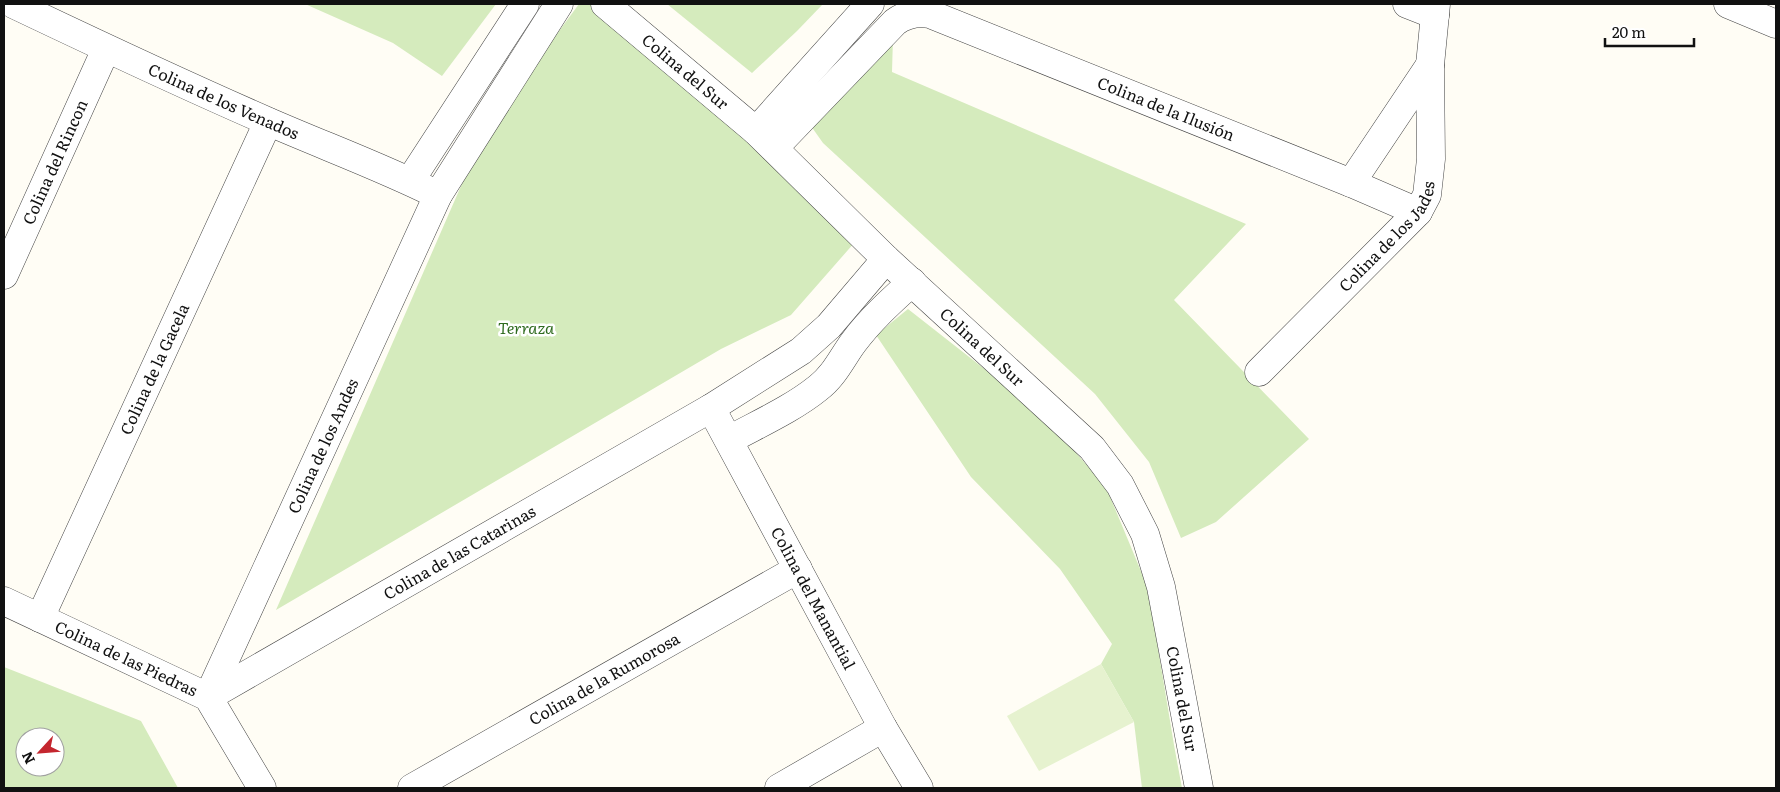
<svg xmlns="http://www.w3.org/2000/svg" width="1780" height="792" viewBox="0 0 1780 792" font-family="Literata,serif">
<rect width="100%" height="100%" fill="#fffdf5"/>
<!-- green -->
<g fill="#d5ebbd" fill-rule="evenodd">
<path d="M305 4H496L442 76 393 43Z"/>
<path d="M579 4H599L752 138 855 242 791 315 721 349 276 610 485 131Z"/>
<path d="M667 4H823L797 31 752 73Z"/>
<path d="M893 37 892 72 1246 224 1174 300 1309 439 1216 522 1181 538 1149 462 1095 394 823 143 806 119Z"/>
<path d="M908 309 1042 414 1106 487 1148 588 1174 745 1182 788H1142L1134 722 1101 664 1112 644 1060 569 971 477 876 335Z"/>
<path d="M4 667 141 721 178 788H4ZM25 737H55V767H25Z"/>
</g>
<!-- pitch -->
<path fill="#e6f2cf" d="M1101 664 1134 722 1039 771 1007 716Z"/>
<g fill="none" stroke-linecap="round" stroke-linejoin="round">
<!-- minor casing -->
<g stroke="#444" stroke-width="29">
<g id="minor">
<path id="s1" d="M13 4C97 44 182 84 267 121 324 146 382 167 438 195"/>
<path id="s2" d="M605 4 756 131 886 259 1092 448 1120 485 1145 534 1161 587 1199 788"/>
<path d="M1407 4 1435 15"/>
<path d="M1728 4 1776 24"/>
<path d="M756 131 870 4"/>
<path id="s3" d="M774 148 895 22C906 14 917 12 930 14L1351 183 1418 212"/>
<path d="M410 181 525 4"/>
<path d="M1351 183 1430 65"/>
<path id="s4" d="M4 275 106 49"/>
<path id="s5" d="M1259 372 1418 212 1427 195 1431 159 1430 65 1436 4"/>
<path id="s6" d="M711 408 883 728 919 788"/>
<path d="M729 440C758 424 792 409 818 388 834 376 842 358 853 343 870 320 891 301 912 282"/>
<path id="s7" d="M4 601 208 697 262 788"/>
<path id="s8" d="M40 618 268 122"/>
<path id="s9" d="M208 697 711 408 801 351 829 326 886 259"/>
<path id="s10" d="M208 697 438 195 559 4"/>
<path id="s11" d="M412 788 798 569"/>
<path d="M779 788 883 728"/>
</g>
</g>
<!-- minor -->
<use href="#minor" stroke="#fff" stroke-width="28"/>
</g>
<g text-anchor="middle" stroke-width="5" stroke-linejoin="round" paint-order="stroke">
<!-- street labels -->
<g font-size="16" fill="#111" stroke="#fff">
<text dy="6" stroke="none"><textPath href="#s2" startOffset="105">Colina del Sur</textPath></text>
<text dy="6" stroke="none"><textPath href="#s1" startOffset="232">Colina de los Venados</textPath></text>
<text dy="6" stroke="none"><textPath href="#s3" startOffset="466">Colina de la Ilusión</textPath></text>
<text dy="6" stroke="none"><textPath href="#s4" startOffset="124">Colina del Rincon</textPath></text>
<text dy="6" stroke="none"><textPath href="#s5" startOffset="188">Colina de los Jades</textPath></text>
<text dy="6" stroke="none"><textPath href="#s2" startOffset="510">Colina del Sur</textPath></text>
<text dy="6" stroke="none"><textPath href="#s8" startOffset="274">Colina de la Gacela</textPath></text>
<text dy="6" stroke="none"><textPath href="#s10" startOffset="276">Colina de los Andes</textPath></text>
<text dy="6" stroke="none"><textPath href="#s9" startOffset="290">Colina de las Catarinas</textPath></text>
<text dy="6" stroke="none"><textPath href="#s6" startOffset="216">Colina del Manantial</textPath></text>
<text dy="6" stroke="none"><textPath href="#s7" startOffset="135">Colina de las Piedras</textPath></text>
<text dy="6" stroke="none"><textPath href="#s11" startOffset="221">Colina de la Rumorosa</textPath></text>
<text dy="6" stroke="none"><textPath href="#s2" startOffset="930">Colina del Sur</textPath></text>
</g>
<!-- park labels -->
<g font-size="16" font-style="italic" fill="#2f6b1f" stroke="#fff">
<text x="526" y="334">Terraza</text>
</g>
</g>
<!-- border -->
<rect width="1780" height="792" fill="none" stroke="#111111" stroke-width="10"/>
<!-- north arrow -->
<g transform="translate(40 752) rotate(244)"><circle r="24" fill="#ffffff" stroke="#a0a0a0"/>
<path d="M0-4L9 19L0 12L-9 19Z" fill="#c4262e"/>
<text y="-8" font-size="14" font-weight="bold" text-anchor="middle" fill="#111111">N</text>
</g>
<!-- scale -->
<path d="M1605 38v8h89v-8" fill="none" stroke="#111111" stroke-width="2.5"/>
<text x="1612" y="38" font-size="15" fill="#111111" stroke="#ffffff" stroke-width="4" paint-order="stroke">20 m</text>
</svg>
